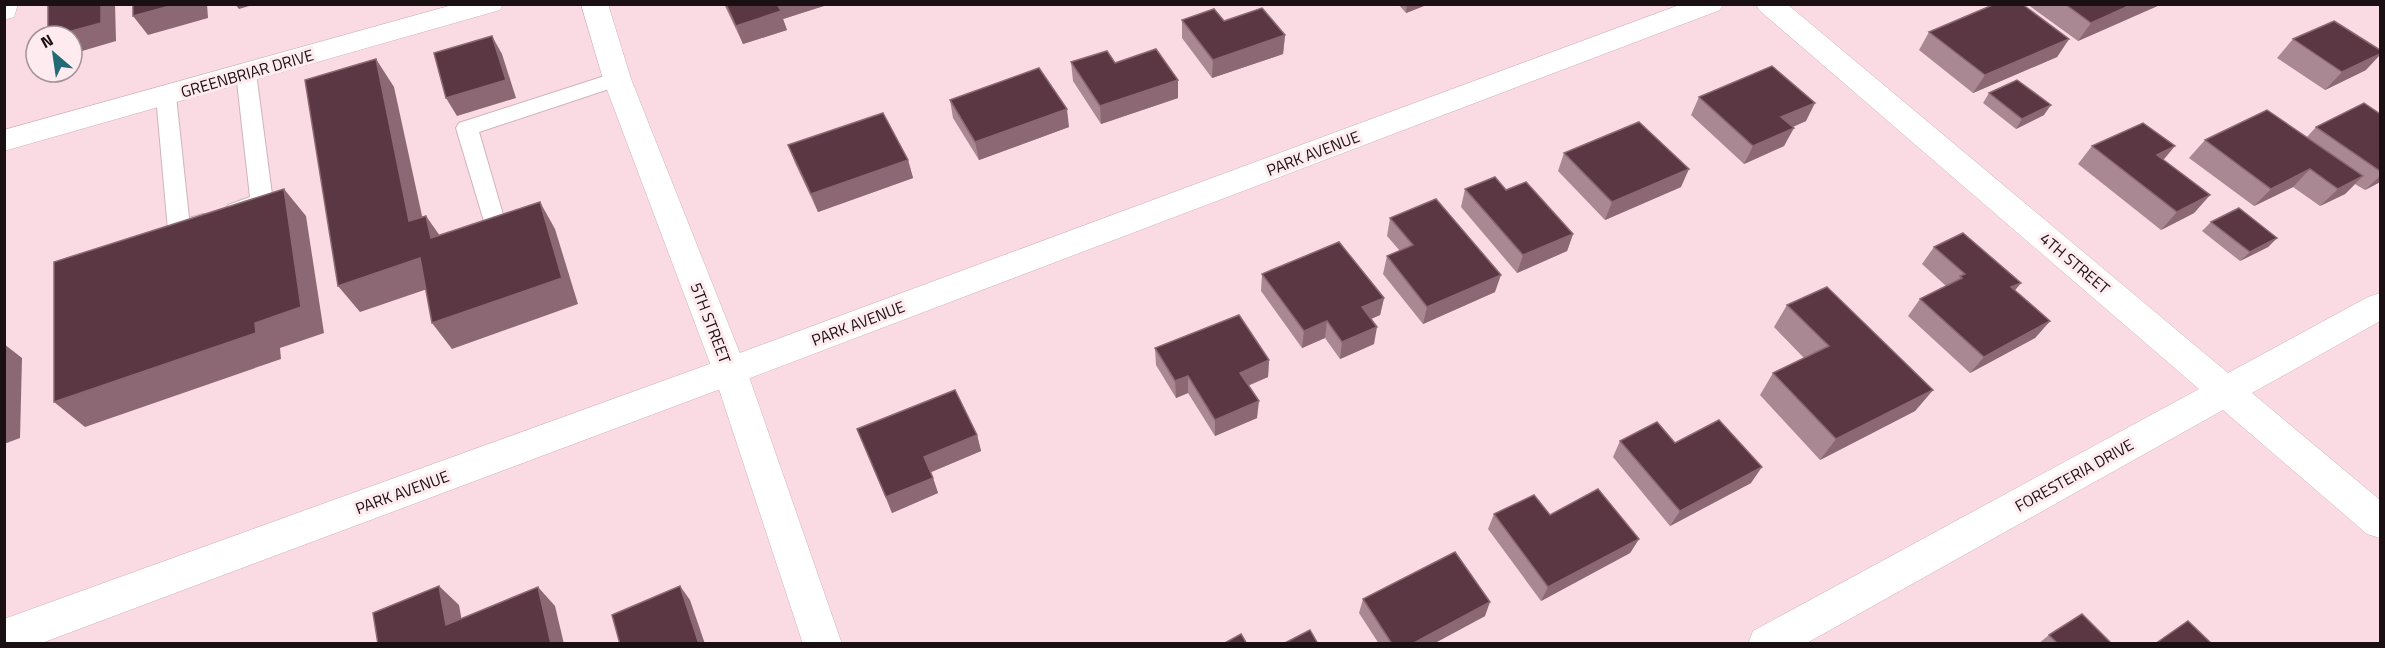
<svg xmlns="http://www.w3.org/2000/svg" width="2385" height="648" viewBox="0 0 2385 648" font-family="'Titillium Web',sans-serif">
<rect width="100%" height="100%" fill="#fadae3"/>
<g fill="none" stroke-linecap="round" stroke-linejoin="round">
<!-- service casing -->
<g stroke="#d1b3bc" stroke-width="2">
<g id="service">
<path d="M246 66 253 68 256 73 273 202 270 208 236 219 228 217 225 211 228 205 250 197 236 73 239 68Z"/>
<path d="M617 72 624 74 627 79 624 84 479 132 511 242 508 248 500 251 492 248 456 128 459 123Z"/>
<path d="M166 89 173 91 176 96 189 218 203 214 211 216 214 222 211 228 179 239 171 236 168 230 156 96 159 91Z"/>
</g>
</g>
<!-- minor casing -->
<g stroke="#d1b3bc" stroke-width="1">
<g id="minor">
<path d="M4 4H18L14 17 4 20Z"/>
<path d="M456 4H503L500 10 4 151V130Z"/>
<path d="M581 4H608L631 79 747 371 842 644H803L713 371 603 79Z"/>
<path d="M1756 4H1787L2228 373 2368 297 2380 293V321L2252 393 2380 500V538L2367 534 2223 410 1805 644H1748L1753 631 2199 389 1759 10Z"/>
</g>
</g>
<!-- tertiary casing -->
<g stroke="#d1b3bc" stroke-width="1">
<path id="tertiary" d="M1682 4H1723L1720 10 742 381 39 644H4V619L718 361Z"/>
</g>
<!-- service -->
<use href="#service" fill="#fff" fill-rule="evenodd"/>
<!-- minor -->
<use href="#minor" fill="#fff" fill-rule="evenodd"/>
<!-- tertiary -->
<use href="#tertiary" fill="#fff" fill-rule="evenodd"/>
</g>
<!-- wall -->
<g fill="#aa8893">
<path d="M724 4H830L783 19 787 30 743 44Z"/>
<path d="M1398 4H1429L1406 13Z"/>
<path d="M2027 4H2162L2078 41Z"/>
<path d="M1182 20 1224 21 1285 35 1283 54 1212 78 1182 38Z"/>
<path d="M1929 32 2069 39 2057 57 1973 93 1919 50Z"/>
<path d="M2293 39 2366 70 2325 90 2277 58Z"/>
<path d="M1071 62 1178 98 1101 124 1073 81Z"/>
<path d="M1989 93 2044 115 2016 129 1983 103Z"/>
<path d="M1699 97 1806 121 1792 127 1784 146 1744 164 1691 115Z"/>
<path d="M950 100 1069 127 979 160 953 118Z"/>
<path d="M2380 112V182L2365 190 2355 184 2345 194 2320 206 2293 187 2254 206 2189 158 2205 140 2307 137 2316 127Z"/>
<path d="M788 145 908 160 913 178 818 212 795 163Z"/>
<path d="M2092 146 2164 160 2210 195 2194 213 2161 230 2078 164Z"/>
<path d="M1564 153 1681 187 1605 220 1558 171Z"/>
<path d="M1465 189 1506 190 1573 234 1567 251 1517 273 1461 207Z"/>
<path d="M1390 218 1495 292 1423 324 1383 274 1387 256 1400 251 1387 236Z"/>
<path d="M2211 222 2277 238 2268 247 2240 261 2202 231Z"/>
<path d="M1934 247 2015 291 2050 321 2035 338 1970 373 1908 316 1920 299 1946 286 1922 264Z"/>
<path d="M1262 274 1384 298 1380 315 1371 319 1374 344 1340 359 1325 338 1302 348 1261 291Z"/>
<path d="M1787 305 1933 390 1915 411 1820 460 1760 395 1773 373 1804 358 1774 327Z"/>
<path d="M1155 348 1269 360 1268 377 1248 386 1257 418 1215 436 1188 393 1176 398 1156 365Z"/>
<path d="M857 429 977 435 981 451 931 472 938 493 892 513Z"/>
<path d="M1620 441 1675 443 1751 483 1670 526 1613 457Z"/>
<path d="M1494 514 1550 515 1639 539 1630 553 1541 601 1488 529Z"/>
<path d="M1363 599 1485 616 1433 644H1379L1359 613Z"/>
<path d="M2049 635 2112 644H2038Z"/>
</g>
<!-- shaded-wall -->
<g fill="#8b6873">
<path d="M101 4H115L116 41 72 54V36H53Z"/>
<path d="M177 4H207L208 18 148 35 133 16Z"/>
<path d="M235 4H256L239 9Z"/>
<path d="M777 4H830L783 19 787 30 743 44 736 26Z"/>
<path d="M1407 4H1429L1406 13Z"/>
<path d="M2133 4H2162L2078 41 2091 23Z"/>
<path d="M1285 35 1283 54 1212 78 1213 60Z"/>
<path d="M492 36 502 54 516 98 457 116 446 98Z"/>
<path d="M2069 39 2057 57 1973 93 1985 75Z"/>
<path d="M2380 54V55L2366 70 2325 90 2342 72Z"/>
<path d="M376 59 394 87 429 248 409 221Z"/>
<path d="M1178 80V98L1101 124 1100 106Z"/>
<path d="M1815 103 1806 121 1773 136 1781 117Z"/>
<path d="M2051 105 2044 115 2016 129 2022 119Z"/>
<path d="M1067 109 1069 127 979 160 975 142Z"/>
<path d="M1794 128 1784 146 1744 164 1753 146Z"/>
<path d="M2175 146 2160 164 2157 155Z"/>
<path d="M908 160 913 178 818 212 811 194Z"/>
<path d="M1689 169 1681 187 1605 220 1612 202Z"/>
<path d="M2310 169 2293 187 2254 206 2271 189Z"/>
<path d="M2363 176 2345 194 2320 206 2338 189Z"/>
<path d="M2380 176V182L2365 190Z"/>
<path d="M284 189 306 216 324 333 280 348 281 359 85 427 54 402Z"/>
<path d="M2210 195 2194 213 2161 230 2177 212Z"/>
<path d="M540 202 555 229 578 304 452 349 432 323Z"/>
<path d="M426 216 445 243 431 238Z"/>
<path d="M1573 234 1567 251 1517 273 1523 255Z"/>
<path d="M2277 238 2268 247 2240 261 2250 252Z"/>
<path d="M420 258 439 285 360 312 338 286Z"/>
<path d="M1501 275 1495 292 1423 324 1427 307Z"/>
<path d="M2021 283 2007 300 2011 287Z"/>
<path d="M1384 298 1380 315 1359 324 1362 307Z"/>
<path d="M1327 321 1325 338 1302 348 1304 331Z"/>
<path d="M2050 321 2035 338 1970 373 1984 357Z"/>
<path d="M1377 327 1374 344 1340 359 1342 342Z"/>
<path d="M4 344 22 358 20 438 4 444Z"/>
<path d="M1269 360 1268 377 1239 389 1240 373Z"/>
<path d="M1188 376V393L1176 398 1175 381Z"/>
<path d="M1933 390 1915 411 1820 460 1836 439Z"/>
<path d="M1259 401 1257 418 1215 436V420Z"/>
<path d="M977 435 981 451 929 473 924 457Z"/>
<path d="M1762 467 1751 483 1670 526 1680 511Z"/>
<path d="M933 478 938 493 892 513 886 497Z"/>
<path d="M1639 539 1630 553 1541 601 1548 587Z"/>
<path d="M439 586 459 605 466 643 446 625Z"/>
<path d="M680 586 690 600 705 644H699Z"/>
<path d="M538 587 555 606 564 644H551Z"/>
<path d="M1490 602 1485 616 1433 644H1412Z"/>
</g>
<!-- building -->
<g fill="#5b3743" stroke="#8b6873" stroke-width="1.5">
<path d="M48 4H101V23L53 36H48Z"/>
<path d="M133 4H177L133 16Z"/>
<path d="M726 4H777L781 11 736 26Z"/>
<path d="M1995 4H2022L2069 39 1985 75 1929 32Z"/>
<path d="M2065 4H2133L2091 23Z"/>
<path d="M1262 8 1285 35 1213 60 1182 20 1214 9 1224 21Z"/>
<path d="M2334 21 2380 50V54L2342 72 2293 39Z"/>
<path d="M492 36 506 80 446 98 434 53Z"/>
<path d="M1156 49 1178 80 1100 106 1071 62 1107 51 1115 63Z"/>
<path d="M376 59 409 221 426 216 431 238 540 202 562 278 432 323 420 258 338 286 305 80Z"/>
<path d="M1772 66 1815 103 1781 117 1794 128 1753 146 1699 97Z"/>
<path d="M1039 68 1067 109 975 142 950 100Z"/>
<path d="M2017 80 2051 105 2022 119 1989 93Z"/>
<path d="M2364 103 2380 114V171L2316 127Z"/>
<path d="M2267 110 2363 176 2338 189 2310 169 2271 189 2205 140Z"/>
<path d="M883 113 908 160 811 194 788 145Z"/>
<path d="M1639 122 1689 169 1612 202 1564 153Z"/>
<path d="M2143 123 2175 146 2157 155 2210 195 2177 212 2092 146Z"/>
<path d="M1495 177 1506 190 1526 182 1573 234 1523 255 1465 189Z"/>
<path d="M284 189 301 307 255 323 256 333 54 402V262Z"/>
<path d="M1436 199 1501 275 1427 307 1387 256 1413 245 1390 218Z"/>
<path d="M2239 208 2277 238 2250 252 2211 222Z"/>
<path d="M1963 233 2021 283 2011 287 2050 321 1984 357 1920 299 1962 278 1960 276 1965 274 1934 247Z"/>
<path d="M1339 242 1384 298 1362 307 1377 327 1342 342 1327 321 1304 331 1262 274Z"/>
<path d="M1827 287 1933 390 1836 439 1773 373 1829 346 1787 305Z"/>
<path d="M1239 315 1269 360 1240 373 1259 401 1215 420 1188 376 1175 381 1155 348Z"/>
<path d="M955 390 977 435 924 457 933 478 886 497 857 429Z"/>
<path d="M1719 420 1762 467 1680 511 1620 441 1657 422 1675 443Z"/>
<path d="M1598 489 1639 539 1548 587 1494 514 1534 495 1550 515Z"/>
<path d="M1455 552 1490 602 1412 644H1392L1363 599Z"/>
<path d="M439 586 446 625 538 587 551 644H378L373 613Z"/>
<path d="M680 586 699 644H620L612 615Z"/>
<path d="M2082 614 2112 644H2058L2049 635Z"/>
<path d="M2188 621 2212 644H2155Z"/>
<path d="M1310 630 1318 644H1283Z"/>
<path d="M1241 634 1247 644H1223Z"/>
</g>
<g text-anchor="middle" stroke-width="6" stroke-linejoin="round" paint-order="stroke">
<!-- street labels -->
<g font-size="16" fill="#1a1013" stroke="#feebf0">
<text transform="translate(247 73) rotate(-16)" y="6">GREENBRIAR DRIVE</text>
<text transform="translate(1313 153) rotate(-21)" y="6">PARK AVENUE</text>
<text transform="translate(2075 263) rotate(40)" y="6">4TH STREET</text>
<text transform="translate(711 323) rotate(69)" y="6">5TH STREET</text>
<text transform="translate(858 323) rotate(-21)" y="6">PARK AVENUE</text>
<text transform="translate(2074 475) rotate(-29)" y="6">FORESTERIA DRIVE</text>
<text transform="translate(402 492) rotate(-20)" y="6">PARK AVENUE</text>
</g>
</g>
<!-- border -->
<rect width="2385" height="648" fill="none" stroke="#1a1013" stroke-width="12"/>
<!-- north arrow -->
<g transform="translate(54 54) rotate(331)"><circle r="28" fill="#feebf0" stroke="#a39398" stroke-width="1.5"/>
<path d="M0-4.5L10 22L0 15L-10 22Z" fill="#216b75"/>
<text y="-9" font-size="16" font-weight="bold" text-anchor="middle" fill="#1a1013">N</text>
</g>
</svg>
